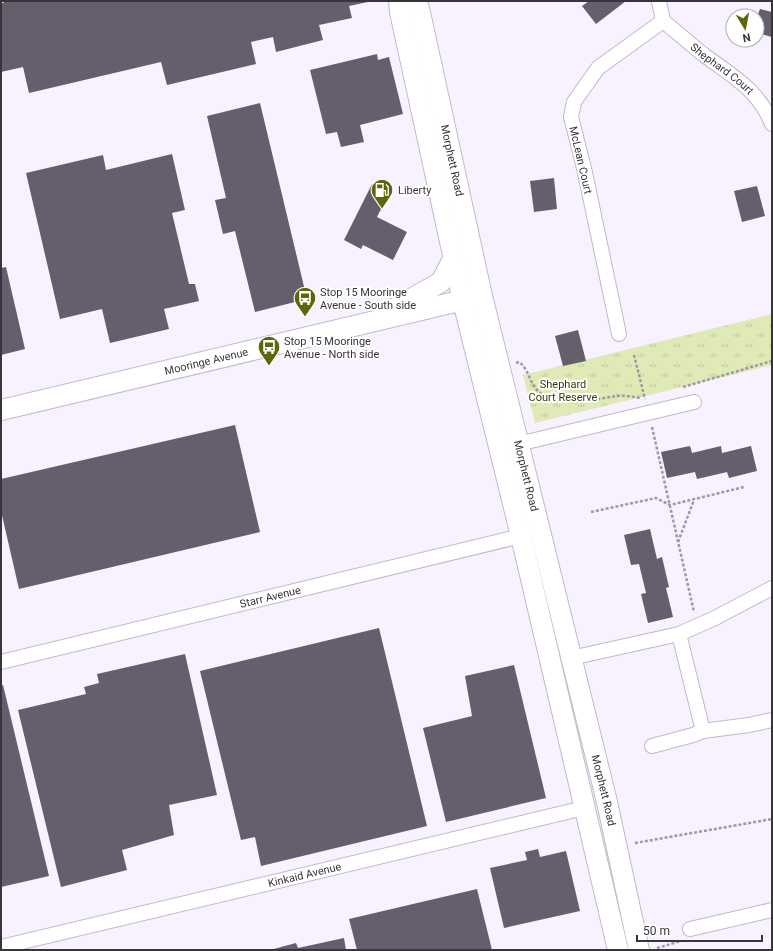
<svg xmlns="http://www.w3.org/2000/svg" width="773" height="951" viewBox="0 0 773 951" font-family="Roboto,sans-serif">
<defs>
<pattern id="park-tufts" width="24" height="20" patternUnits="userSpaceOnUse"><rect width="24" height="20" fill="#dfeab6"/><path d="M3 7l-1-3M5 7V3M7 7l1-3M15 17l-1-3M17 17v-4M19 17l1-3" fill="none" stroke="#c0c99d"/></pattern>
</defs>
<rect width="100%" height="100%" fill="#f8f1ff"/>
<!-- park -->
<path fill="url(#park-tufts)" d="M772 314V365L535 423 523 375Z"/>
<!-- building -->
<g fill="#655e6c">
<path d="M6 1H368V2L349 6 352 18 319 25 323 40 276 52 273 37 251 42 256 64 167 85 161 62 29 93 23 67 1 72V4Z"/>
<path d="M589 1H626L596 24 582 6Z"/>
<path d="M760 9 772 12V37L757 33V17Z"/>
<path d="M377 54 378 60 389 57 403 114 360 125 364 142 341 147 337 132 326 134 310 70Z"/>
<path d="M260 103 307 299 255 312 235 231 223 234 215 200 226 198 207 116Z"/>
<path d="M172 154 185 210 172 213 189 284H195L199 301 164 309 169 329 110 343 102 309 60 319 26 173 103 155 106 170Z"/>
<path d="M554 178 557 209 534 212 530 181Z"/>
<path d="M372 184 389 193 377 217 407 232 393 260 363 245 361 249 344 240Z"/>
<path d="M757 186 765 216 742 222 734 191Z"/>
<path d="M6 267 25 349 1 355V268Z"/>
<path d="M578 330 586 361 563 366 555 336Z"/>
<path d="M235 425 260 532 19 589 1 511V479Z"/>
<path d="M690 446 692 453 721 446 722 453 751 446 757 471 729 478 727 472 697 479 695 472 667 478 661 452Z"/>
<path d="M650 529 657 559 662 557 669 587 666 588 673 617 648 623 641 594 646 593 639 564 631 565 624 535Z"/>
<path d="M379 628 427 826 261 866 255 837 241 840 200 671Z"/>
<path d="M185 654 217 795 169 805 174 835 122 850 127 870 61 887 18 710 86 694 84 687 99 683 97 674Z"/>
<path d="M514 665 546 798 446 822 423 728 472 716 465 676Z"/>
<path d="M3 685 49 876 1 887V686Z"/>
<path d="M538 849 540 857 566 851 580 911 504 928 490 868 527 860 525 852Z"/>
<path d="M477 889 492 950H357L349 919Z"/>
<path d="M344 938 346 950H270L296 943 298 948Z"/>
</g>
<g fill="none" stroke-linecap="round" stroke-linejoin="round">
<!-- street casing -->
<g stroke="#c1b9c9" stroke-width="16">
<g id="street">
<path id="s1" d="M663 21C677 32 690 44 704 55 732 76 758 89 772 124"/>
<path d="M619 334 584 168 571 117 574 102 598 68 663 21 659 1"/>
<path d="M518 444 694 402"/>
<path d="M679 634 703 731"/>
<path d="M571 658 679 634 715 618 772 588"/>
<path id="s2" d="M1 662 521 536"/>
<path d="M652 746 693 735 703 731 749 725 772 720"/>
<path d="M690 929 772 910"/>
<path id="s3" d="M1 947 584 808"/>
</g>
</g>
<!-- secondary casing -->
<g stroke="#c1b9c9" stroke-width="22">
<g id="secondary">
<path d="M399 1 400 12 463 301 521 536 618 950"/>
<path id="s4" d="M415 1 419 8 482 296 607 802 639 950"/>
<path d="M390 311 441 282 454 257"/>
<path id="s5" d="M1 410 476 297"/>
</g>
</g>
<!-- path -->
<g stroke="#9e99a4" stroke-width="2.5" stroke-dasharray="3 2" stroke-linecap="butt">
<path d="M634 355 645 399"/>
<path d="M516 363 519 362C529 369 530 385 539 392 560 410 593 399 617 396 625 395 633 397 641 398"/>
<path d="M683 387 772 361"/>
<path d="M652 427 694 612"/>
<path d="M591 512 656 498 670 505 744 487"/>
<path d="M678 542 694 500"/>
<path d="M635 843 772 819"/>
<path d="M657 948 681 941"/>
</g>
<!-- street -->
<use href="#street" stroke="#fff" stroke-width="14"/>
<!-- secondary -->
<use href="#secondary" stroke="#fff" stroke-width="20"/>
</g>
<!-- icons -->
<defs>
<g id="fuel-pin" transform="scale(1.15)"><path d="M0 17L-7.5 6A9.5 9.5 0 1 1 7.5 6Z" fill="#5c670b" stroke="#fff"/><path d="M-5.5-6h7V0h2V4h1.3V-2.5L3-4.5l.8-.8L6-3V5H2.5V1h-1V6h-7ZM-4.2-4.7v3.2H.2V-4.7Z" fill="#fff"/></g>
<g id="bus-pin" transform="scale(1.15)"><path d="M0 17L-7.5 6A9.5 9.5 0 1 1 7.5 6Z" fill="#5c670b" stroke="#fff"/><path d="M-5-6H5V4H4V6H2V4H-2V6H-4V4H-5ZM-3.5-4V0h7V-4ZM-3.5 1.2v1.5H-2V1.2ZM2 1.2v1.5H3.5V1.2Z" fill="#fff"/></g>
</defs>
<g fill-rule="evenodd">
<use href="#fuel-pin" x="382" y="190"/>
<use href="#bus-pin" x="305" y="298"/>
<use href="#bus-pin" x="269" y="347"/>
</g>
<g text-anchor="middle" stroke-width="4" stroke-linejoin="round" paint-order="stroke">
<!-- street labels -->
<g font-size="11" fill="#37343b" stroke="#fff">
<text dy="4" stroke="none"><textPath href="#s1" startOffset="76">Shephard Court</textPath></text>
<text dy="4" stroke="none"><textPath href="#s4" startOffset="164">Morphett Road</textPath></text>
<text transform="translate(581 160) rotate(77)" y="4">McLean Court</text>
<text dy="4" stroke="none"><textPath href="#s5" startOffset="211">Mooringe Avenue</textPath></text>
<text dy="4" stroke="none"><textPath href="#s4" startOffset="488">Morphett Road</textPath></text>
<text dy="4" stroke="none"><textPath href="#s2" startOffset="277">Starr Avenue</textPath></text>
<text dy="4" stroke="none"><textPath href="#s4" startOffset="812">Morphett Road</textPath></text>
<text dy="4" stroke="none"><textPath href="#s3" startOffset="312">Kinkaid Avenue</textPath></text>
</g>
<!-- poi labels -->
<g font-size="11" fill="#37343b" stroke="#fff" text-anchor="start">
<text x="398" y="194">Liberty</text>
<text x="320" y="296">Stop 15 Mooringe<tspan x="320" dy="13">Avenue - South side</tspan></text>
<text x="284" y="345">Stop 15 Mooringe<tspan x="284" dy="13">Avenue - North side</tspan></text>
</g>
<!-- park labels -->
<g font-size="11" fill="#363d00" stroke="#fff">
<text x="563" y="388">Shephard<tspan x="563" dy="13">Court Reserve</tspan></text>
</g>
</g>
<!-- border -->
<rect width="773" height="951" fill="none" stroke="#37343b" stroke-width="4"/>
<!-- north arrow -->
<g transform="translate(745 28) rotate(170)"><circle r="19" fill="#ffffff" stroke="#afaeb1"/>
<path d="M0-3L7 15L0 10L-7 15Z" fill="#5c670b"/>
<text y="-6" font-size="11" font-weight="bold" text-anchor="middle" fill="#37343b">N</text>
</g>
<!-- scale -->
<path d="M637 935v6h125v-6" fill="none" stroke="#37343b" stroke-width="2"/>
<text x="643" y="935" font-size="12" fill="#37343b" stroke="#ffffff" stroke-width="3" paint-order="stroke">50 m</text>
</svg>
